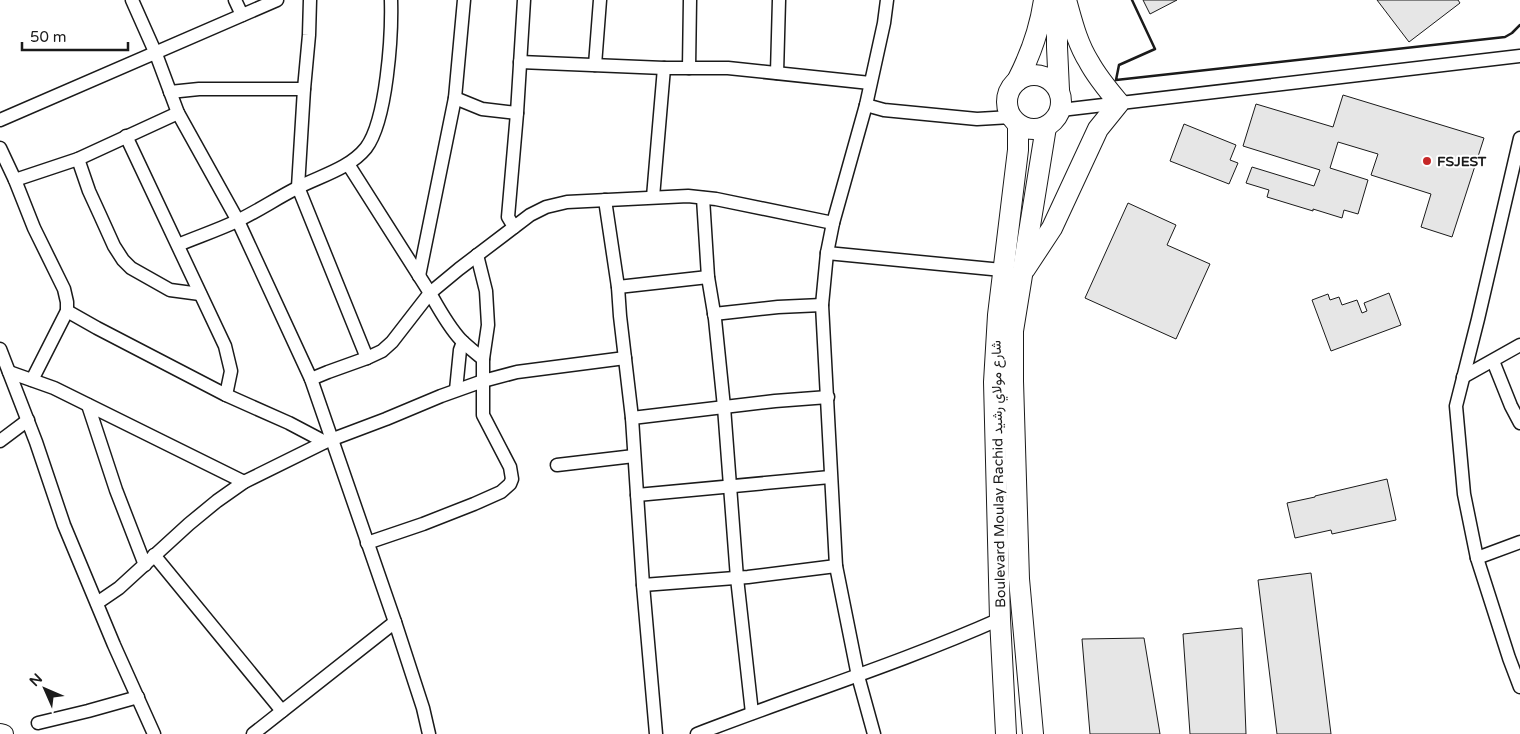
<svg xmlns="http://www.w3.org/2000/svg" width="1520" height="734" viewBox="0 0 1520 734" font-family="'Varela Round',Vazirmatn,sans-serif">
<rect width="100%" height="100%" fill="#fff"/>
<!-- building -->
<g fill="#e6e6e6" stroke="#1a1a1a">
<path d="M1143 0H1177L1150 14Z"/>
<path d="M1377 0H1458L1460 3 1409 42Z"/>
<path d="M1343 95 1484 138 1452 237 1421 227 1431 194 1371 175 1378 154 1338 142 1330 168 1368 180 1358 214 1344 210 1342 218 1313 209V211L1267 197 1269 190 1246 183 1252 167 1314 186 1320 170 1243 146 1256 104 1333 127Z"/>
<path d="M1184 124 1236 145 1230 160 1238 163 1229 184 1170 161Z"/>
<path d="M1128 203 1176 225 1167 245 1210 264 1176 339 1085 298Z"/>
<path d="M1389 293 1401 325 1331 351 1312 300 1328 294 1330 300 1339 297 1342 305 1357 300 1362 313 1367 311 1364 303Z"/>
<path d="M1387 479 1396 520 1332 534 1331 530 1295 538 1287 503 1315 497V496Z"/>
<path d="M1311 573 1331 734H1277L1258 580Z"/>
<path d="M1242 628 1246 734H1190L1183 634Z"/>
<path d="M1144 638 1160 734H1090L1082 639Z"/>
</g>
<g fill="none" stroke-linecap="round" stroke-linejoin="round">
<!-- minor casing -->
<g stroke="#1a1a1a" stroke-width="15">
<g id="minor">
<path d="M132 0 156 54 178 113 238 221 311 379 395 622 423 708 429 734"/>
<path d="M235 0 242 15"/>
<path d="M310 0 309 35 304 89 298 187 367 358"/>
<path d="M520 62 664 68H728L870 83"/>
<path d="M595 65 600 0"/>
<path d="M689 68 690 0"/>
<path d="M777 73 779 0"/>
<path d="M170 92 199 89H304"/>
<path d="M455 98 482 109 517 113"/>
<path d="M866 105 884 110 977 119 1011 117"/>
<path d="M1061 110 1520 56"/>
<path d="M0 120 277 0"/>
<path d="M126 136 225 346 231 371 226 395"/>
<path d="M1520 138 1478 319 1456 406 1464 494 1477 558 1509 658 1520 687"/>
<path d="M0 148 15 180 34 228 64 289 67 302V311L32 380"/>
<path d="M78 159 89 191 100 215 114 246 123 260 131 268 170 290 200 294"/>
<path d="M348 164 430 293C439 309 448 326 461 340 468 347 476 353 483 359V415L510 467 512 479 510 484 501 492 474 504 423 524 367 543"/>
<path d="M15 180 78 159 178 113"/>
<path d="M653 197 664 68"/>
<path d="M703 198 708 277 715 319 724 407 737 578 752 713"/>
<path d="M605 200 618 287 620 316 632 418 643 585 656 734"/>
<path d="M514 227 508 217 517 113 524 0"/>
<path d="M178 245C197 237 218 230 237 221 258 211 277 198 297 188 320 176 349 169 366 148 387 120 392 35 391 0"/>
<path d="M827 253 1002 270"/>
<path d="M477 255 486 291 488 325 483 359"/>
<path d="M419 276 455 98 464 0"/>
<path d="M618 287 708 277"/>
<path d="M67 311 97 328 226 395 289 423 325 442"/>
<path d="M714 314 778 307 822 305"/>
<path d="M0 349 36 442 64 525 114 645 154 734"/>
<path d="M1493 361 1511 406 1520 423"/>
<path d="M9 372 54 388 244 482"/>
<path d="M1463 377 1520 345"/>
<path d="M311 379 328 372 367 358 382 351 392 342 430 293 459 269 530 215 546 207 567 202 688 196 716 199 833 223"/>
<path d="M456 390 460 350 463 342"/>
<path d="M88 405 116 490 145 565"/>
<path d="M632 418 775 401 828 397"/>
<path d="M0 441 28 420"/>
<path d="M557 465 634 456"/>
<path d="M637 495 830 477"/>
<path d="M154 555 282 711"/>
<path d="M1477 558 1520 542"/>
<path d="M643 585 748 577 836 566"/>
<path d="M97 603 119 588 189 524 217 501 244 482 325 442 386 419 441 396 483 381 517 372 625 358"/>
<path d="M38 723 88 711 138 697"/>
<path d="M253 734 395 622"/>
<path d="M697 734C798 695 901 663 1000 619"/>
<path d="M874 734 858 676 836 566 822 305 827 253 833 223 866 105 884 23 887 0"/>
</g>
</g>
<!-- secondary casing -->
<g stroke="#1a1a1a" stroke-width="20">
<path id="secondary" d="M0 733 4 734"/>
</g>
<!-- primary casing -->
<g stroke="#1a1a1a" stroke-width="22">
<g id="primary">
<circle cx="1034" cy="102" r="27"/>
<path d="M1017 81C1030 56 1040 28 1044 0"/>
<path d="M1059 90 1057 47V32L1062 0"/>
<path d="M1025 269 1052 228 1098 129 1119 103C1108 90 1097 77 1089 62 1077 43 1072 21 1066 0"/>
<path d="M1006 734 1000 619 994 382 998 315 1018 150V125"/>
<path d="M1033 734 1019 579 1013 381V331L1046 127"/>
</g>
</g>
<!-- minor -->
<use href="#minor" stroke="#fff" stroke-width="12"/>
<!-- secondary -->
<use href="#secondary" stroke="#fff" stroke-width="18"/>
<!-- primary -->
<use href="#primary" stroke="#fff" stroke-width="20"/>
<!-- wall -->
<path stroke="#1a1a1a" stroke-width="2.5" d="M1132 0 1155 49 1119 65 1116 80 1505 37 1512 33 1520 25"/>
</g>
<!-- markers -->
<circle fill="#c62828" stroke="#fff" stroke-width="2" cx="1427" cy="161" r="5"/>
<g text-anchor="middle" stroke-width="4" stroke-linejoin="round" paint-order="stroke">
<!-- poi labels -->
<g font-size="14" font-weight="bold" fill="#1a1a1a" stroke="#fff" text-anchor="start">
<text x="1437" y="166">FSJEST</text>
</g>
<!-- street labels -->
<g font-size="14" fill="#1a1a1a" stroke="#fff">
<text transform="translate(998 474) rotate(-91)" y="5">Boulevard Moulay Rachid شارع مولاي رشيد</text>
</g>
</g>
<!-- north arrow -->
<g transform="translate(45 689) rotate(315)" stroke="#ffffff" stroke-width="4" paint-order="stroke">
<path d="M0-4L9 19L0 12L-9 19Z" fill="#1a1a1a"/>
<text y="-8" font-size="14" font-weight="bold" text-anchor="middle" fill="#1a1a1a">N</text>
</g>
<!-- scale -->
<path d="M22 42v8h106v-8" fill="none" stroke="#1a1a1a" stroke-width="2.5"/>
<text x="30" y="42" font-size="15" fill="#1a1a1a" stroke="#ffffff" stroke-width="4" paint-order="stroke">50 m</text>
</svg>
